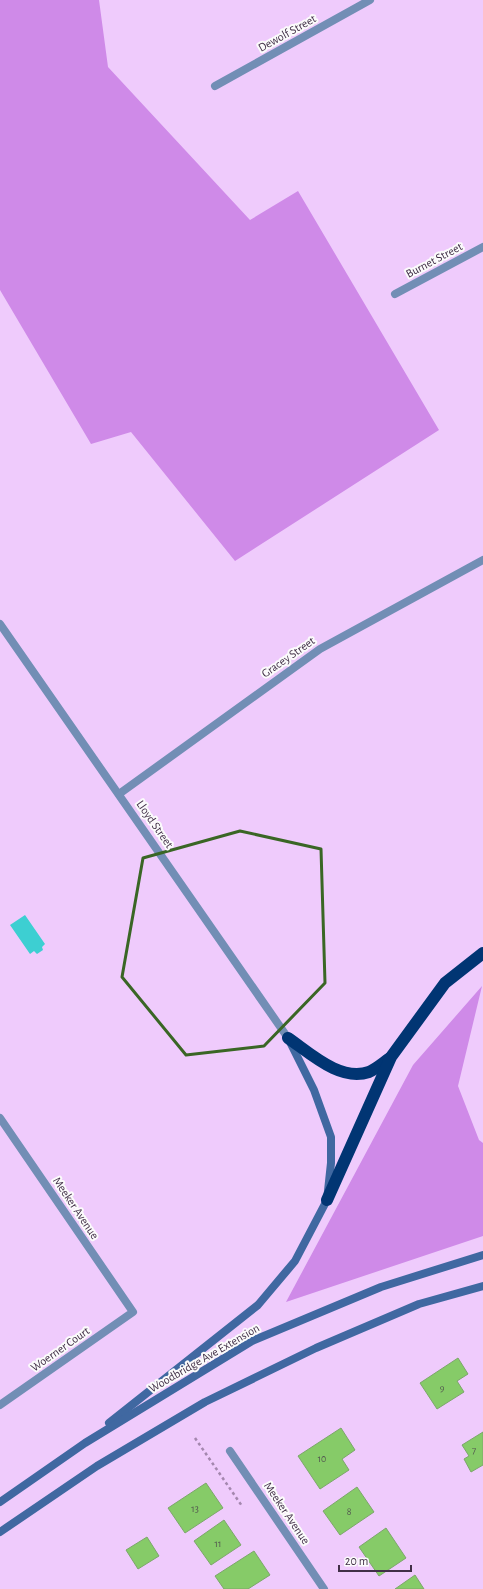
<svg xmlns="http://www.w3.org/2000/svg" width="483" height="1589" viewBox="0 0 483 1589" font-family="'Alegreya Sans',sans-serif">
<rect width="100%" height="100%" fill="#efcbfc"/>
<!-- forest -->
<g fill="#cf8ae8">
<path d="M0 0H99L108 67 250 220 298 191 439 430 235 561 131 432 91 444 0 290Z"/>
<path d="M482 986 458 1086 479 1140 483 1143V1236L286 1302 413 1065Z"/>
</g>
<!-- water -->
<path fill="#3dcfd2" d="M25 915 45 944 42 947 43 950 37 954 34 951 30 954 10 925Z"/>
<!-- building -->
<g fill="#86cb68" stroke="#7ca66b">
<path d="M458 1358 468 1374 457 1381 464 1392 437 1409 420 1383Z"/>
<path d="M341 1428 355 1450 342 1459 349 1470 320 1489 298 1456Z"/>
<path d="M483 1432V1465L471 1472 464 1459 469 1456 462 1445Z"/>
<path d="M206 1483 223 1508 185 1533 168 1508Z"/>
<path d="M357 1487 374 1512 340 1535 323 1511Z"/>
<path d="M224 1520 241 1545 211 1565 194 1541Z"/>
<path d="M386 1528 406 1558 379 1576 359 1547Z"/>
<path d="M147 1537 159 1556 138 1569 126 1550Z"/>
<path d="M254 1551 270 1575 248 1589H224L215 1576Z"/>
<path d="M415 1575 424 1589H395Z"/>
</g>
<g fill="none" stroke-linecap="round" stroke-linejoin="round">
<!-- path -->
<path stroke="#a487ae" stroke-width="2.5" stroke-dasharray="3 3" stroke-linecap="butt" d="M195 1438 242 1506"/>
<!-- street -->
<g stroke="#728eb5" stroke-width="8">
<path d="M215 86 370 0"/>
<path d="M395 294 483 247"/>
<path d="M0 624 288 1038"/>
<path d="M119 794 320 649 483 560"/>
<path d="M0 1118 133 1312 0 1405"/>
<path d="M230 1451 324 1589"/>
</g>
<!-- secondary -->
<g stroke="#4068a1" stroke-width="8">
<path d="M109 1423 258 1305 295 1261 327 1200 331 1163V1137L314 1090 289 1040"/>
<path d="M0 1502 85 1443 252 1341 381 1287 483 1255"/>
<path d="M0 1532 97 1466 205 1402 316 1348 419 1304 483 1286"/>
</g>
<!-- highway -->
<g stroke="#013573" stroke-width="12">
<path d="M288 1038C310 1053 340 1082 369 1072 376 1069 384 1062 390 1058"/>
<path d="M327 1200 391 1057 445 983 483 953"/>
</g>
</g>
<!-- marked area -->
<path fill="none" stroke="#3a6625" stroke-width="3" stroke-linejoin="round" d="M240 831 321 849 325 983 264 1046 186 1055 122 977 143 858Z"/>
<g text-anchor="middle" stroke-width="4" stroke-linejoin="round" paint-order="stroke">
<!-- number labels -->
<g font-size="10" fill="#52564f">
<text x="442" y="1391">9</text>
<text x="474" y="1454">7</text>
<text x="322" y="1462">10</text>
<text x="195" y="1512">13</text>
<text x="349" y="1515">8</text>
<text x="218" y="1547">11</text>
</g>
<!-- street labels -->
<g font-size="12" fill="#412f47" stroke="#fbfbfb">
<text transform="translate(287 33) rotate(-29)" y="4">Dewolf Street</text>
<text transform="translate(434 260) rotate(-28)" y="4">Burnet Street</text>
<text transform="translate(288 657) rotate(-35)" y="4">Gracey Street</text>
<text transform="translate(155 824) rotate(55)" y="4">Lloyd Street</text>
<text transform="translate(76 1208) rotate(56)" y="4">Meeker Avenue</text>
<text transform="translate(60 1349) rotate(-35)" y="4">Woerner Court</text>
<text transform="translate(204 1358) rotate(-30)" y="4">Woodbridge Ave Extension</text>
<text transform="translate(287 1513) rotate(56)" y="4">Meeker Avenue</text>
</g>
</g>
<!-- scale -->
<path d="M339 1565v6h72v-6" fill="none" stroke="#412f47" stroke-width="2"/>
<text x="345" y="1565" font-size="12" fill="#412f47" stroke="#fbfbfb" stroke-width="3" paint-order="stroke">20 m</text>
</svg>
